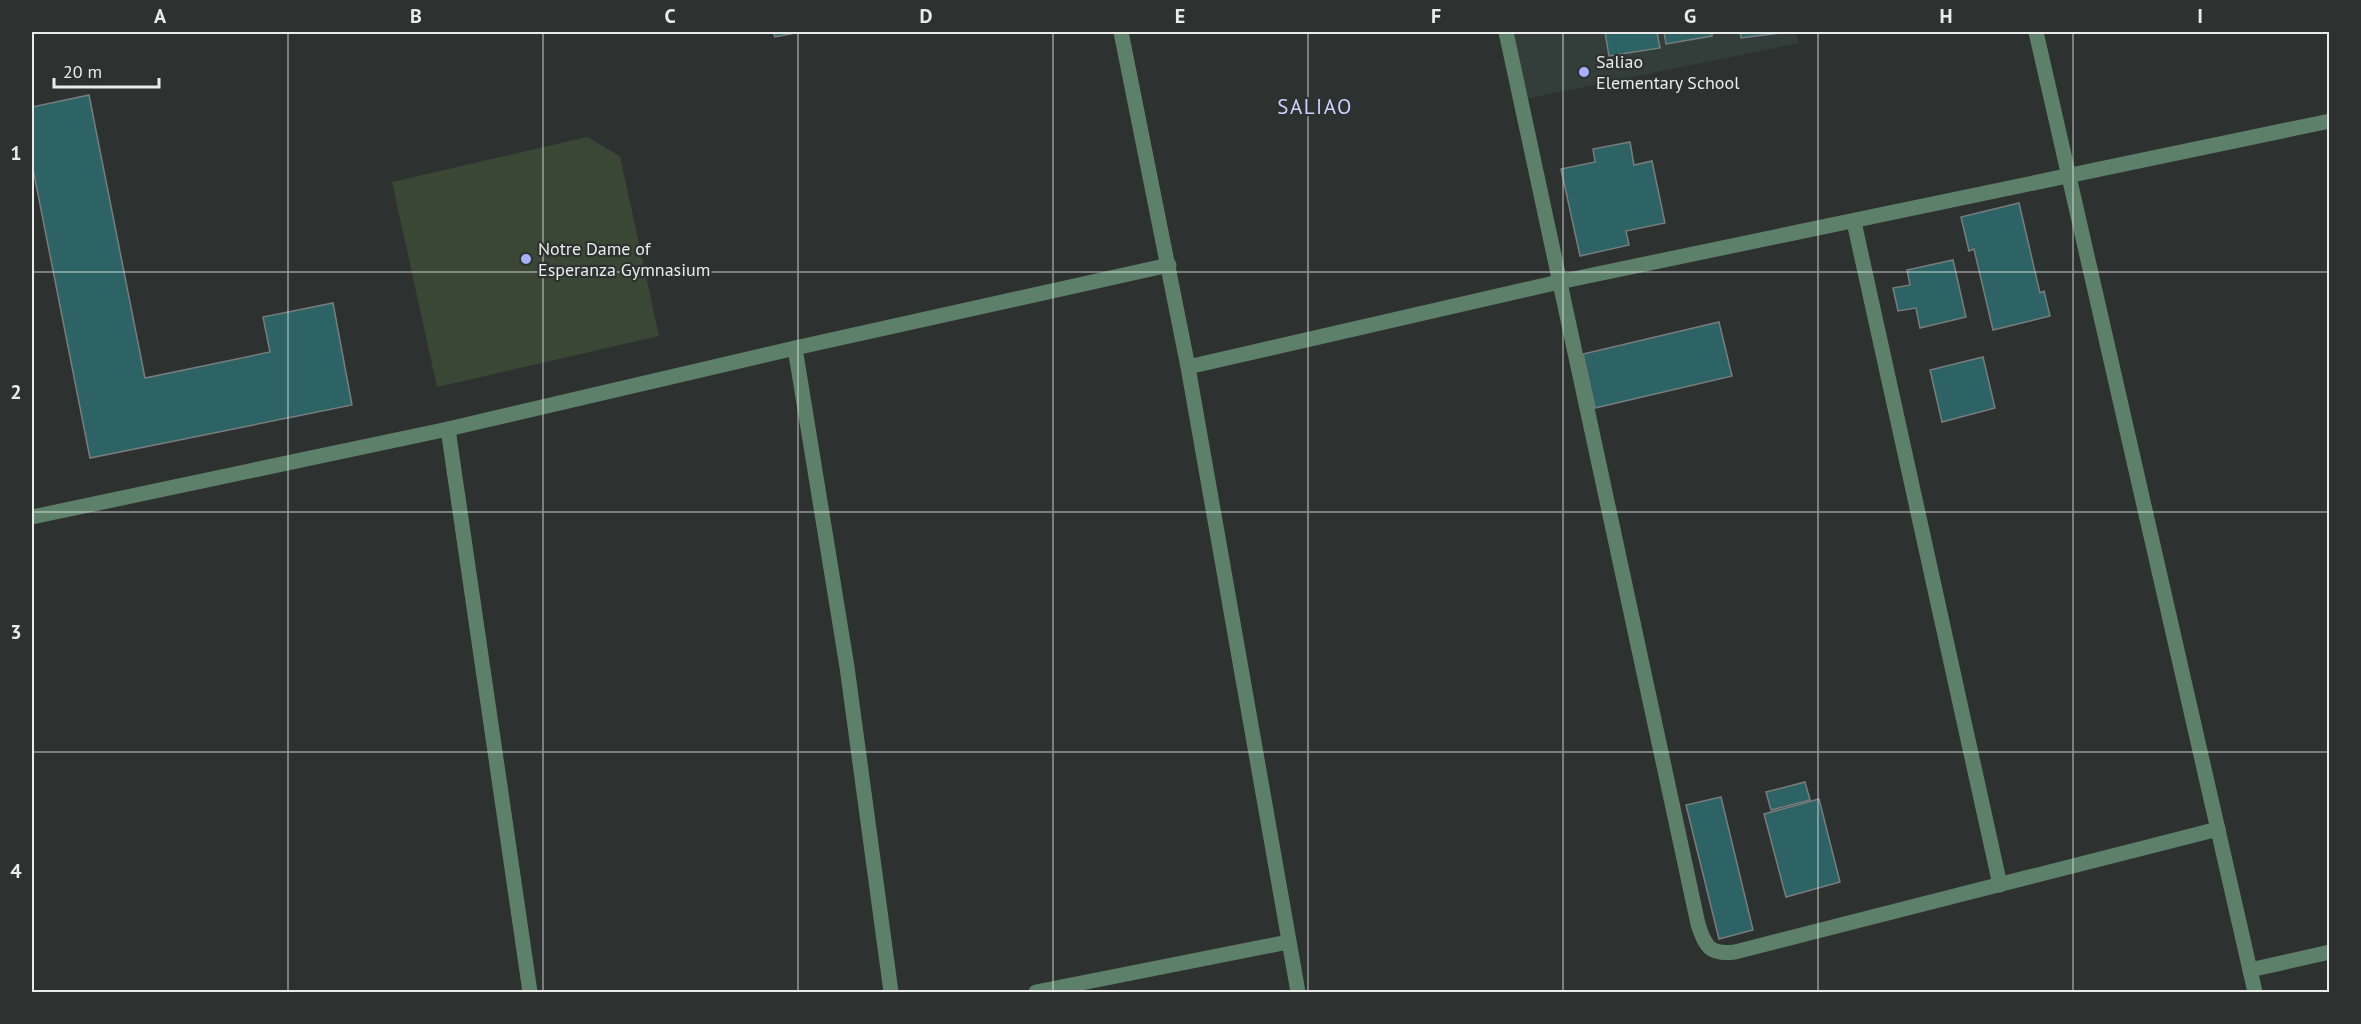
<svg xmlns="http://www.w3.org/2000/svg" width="2361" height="1024" viewBox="0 0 2361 1024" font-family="'PT Sans',sans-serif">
<rect width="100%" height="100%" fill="#2d3130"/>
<!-- built -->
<path fill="#333e3b" d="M1502 32H1796L1799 43 1516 101Z"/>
<!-- green -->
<path fill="#3a4735" d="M587 137 620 156 659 336 437 387 392 182Z"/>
<!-- building -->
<g fill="#2d6364" stroke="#777d7d" stroke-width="1.5">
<path d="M773 32H800L775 37Z"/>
<path d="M1605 32H1657L1660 48 1609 56Z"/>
<path d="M1664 32H1712V36L1666 44Z"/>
<path d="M1740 32H1787L1741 38Z"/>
<path d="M89 95 145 378 270 352 263 317 333 303 352 405 90 458 32 164V107Z"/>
<path d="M1630 142 1634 165 1652 161 1665 223 1626 231 1629 245 1580 256 1561 169 1595 162 1593 149Z"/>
<path d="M2019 203 2040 293 2044 291 2050 316 1993 330 1974 249 1969 251 1961 217Z"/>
<path d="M1953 260 1966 317 1920 328 1916 308 1898 311 1893 288 1910 285 1907 270Z"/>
<path d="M1719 322 1732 376 1595 408 1583 354Z"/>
<path d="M1983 357 1995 408 1942 422 1930 370Z"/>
<path d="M1805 782 1810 800 1771 810 1766 792Z"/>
<path d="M1721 797 1753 930 1719 939 1686 805Z"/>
<path d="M1819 799 1840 882 1786 897 1764 814Z"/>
</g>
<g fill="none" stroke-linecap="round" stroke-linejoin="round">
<!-- minor -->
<g stroke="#5d806a" stroke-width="15">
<path d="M1121 32 1188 367 1298 992"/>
<path d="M1506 32 1698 924C1705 947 1710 955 1735 952L2218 829"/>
<path d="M2036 32 2255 992"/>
<path d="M1854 222 2000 885"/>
<path d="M795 348 847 667 891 992"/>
<path d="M1188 367 1559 282 2330 121"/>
<path d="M448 429 530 992"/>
<path d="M32 517 448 429 795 348 1169 265"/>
<path d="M2250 970 2330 952"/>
<path d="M1036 992 1288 942"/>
</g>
</g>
<!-- grid -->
<path fill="none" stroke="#eaecec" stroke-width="1.5" stroke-opacity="0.55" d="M288 32V992M543 32V992M798 32V992M1053 32V992M1308 32V992M1563 32V992M1818 32V992M2073 32V992M32 272H2330M32 512H2330M32 752H2330"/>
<!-- markers -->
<g fill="#a6b1fc" stroke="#2d3130" stroke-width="2">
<circle cx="1584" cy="72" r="6"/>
<circle cx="526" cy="259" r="6"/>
</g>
<g text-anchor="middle" stroke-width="4.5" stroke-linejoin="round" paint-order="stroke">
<!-- poi labels -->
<g font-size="18" fill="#eaecec" stroke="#2d3130" text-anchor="start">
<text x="1596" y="68">Saliao<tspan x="1596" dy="21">Elementary School</tspan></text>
<text x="538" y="255">Notre Dame of<tspan x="538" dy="21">Esperanza Gymnasium</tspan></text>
</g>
<!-- quarter labels -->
<g font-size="21" letter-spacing="1.5" fill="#cbd2fd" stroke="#2d3130">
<text x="1315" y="114">SALIAO</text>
</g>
</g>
<!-- border -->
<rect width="2361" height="1024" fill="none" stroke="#2d3130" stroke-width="66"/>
<!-- scale -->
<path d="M54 78v9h105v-9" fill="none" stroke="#eaecec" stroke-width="3"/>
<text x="63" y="78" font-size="18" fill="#eaecec" stroke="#2d3130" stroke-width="4.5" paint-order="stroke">20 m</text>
<rect x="33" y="33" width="2295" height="958" fill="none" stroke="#eaecec" stroke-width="2"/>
<g font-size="20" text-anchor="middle" font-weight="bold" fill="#eaecec">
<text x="160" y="23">A</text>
<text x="416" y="23">B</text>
<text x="670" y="23">C</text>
<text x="926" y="23">D</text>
<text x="1180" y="23">E</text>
<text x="1436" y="23">F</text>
<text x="1690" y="23">G</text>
<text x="1946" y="23">H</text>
<text x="2200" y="23">I</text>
<text x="16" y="160">1</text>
<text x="16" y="399">2</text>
<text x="16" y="639">3</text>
<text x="16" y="878">4</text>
</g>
</svg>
